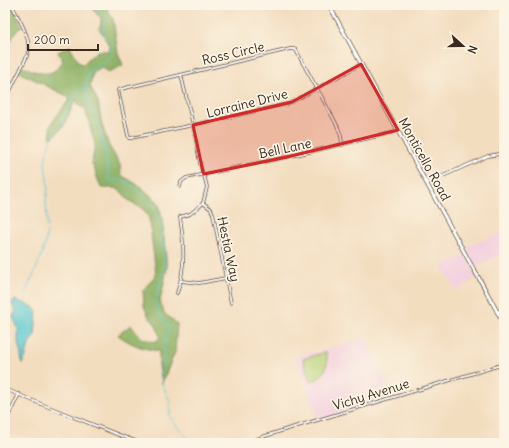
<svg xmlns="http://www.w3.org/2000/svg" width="509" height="448" viewBox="0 0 509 448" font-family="Delius,sans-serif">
<rect width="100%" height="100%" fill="#fcf5e5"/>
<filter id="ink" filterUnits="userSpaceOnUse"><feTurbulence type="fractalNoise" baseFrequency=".025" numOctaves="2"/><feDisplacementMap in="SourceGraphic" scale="8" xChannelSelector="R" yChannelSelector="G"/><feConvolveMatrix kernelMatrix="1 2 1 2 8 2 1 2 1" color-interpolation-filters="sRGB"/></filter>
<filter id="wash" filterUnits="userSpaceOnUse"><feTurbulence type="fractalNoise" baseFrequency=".012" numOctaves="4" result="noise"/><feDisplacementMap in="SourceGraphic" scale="16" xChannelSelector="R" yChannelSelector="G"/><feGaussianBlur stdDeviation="0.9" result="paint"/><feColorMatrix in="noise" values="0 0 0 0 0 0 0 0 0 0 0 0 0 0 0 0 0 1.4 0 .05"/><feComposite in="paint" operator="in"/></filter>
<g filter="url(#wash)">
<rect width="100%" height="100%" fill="#f3ddbf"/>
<!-- built -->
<g fill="#f3cfde">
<path d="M504 231V254L475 267 465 248Z"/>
<path d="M465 255 477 278 456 291 442 265Z"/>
<path d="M366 338 393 396 318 420 295 357Z"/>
</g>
<!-- green -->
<path fill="#b6d177" stroke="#787e4a" d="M326 352C329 367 325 377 310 382L303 359Z"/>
<!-- forest -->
<g fill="#90b368" stroke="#666e43">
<path d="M5 5H12L22 26 14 34 5 53V25L6 24 5 23Z"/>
<path d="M94 5H106V7L113 19 118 53 123 65 109 72 101 67 93 73 90 86 98 102 102 125 109 146 120 164 121 175 141 187 158 202 162 218 167 268 160 301 164 313 177 324 175 352 162 383 159 365V351C141 348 134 346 118 335L131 325C139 337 141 339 155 342L160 337 156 325 149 317 144 306 143 290 150 282 156 274 149 218 144 210 127 199 123 193 116 188H101L92 163 95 144 85 108 79 106 76 99 63 127 51 139 50 126 59 113 70 99 65 95 19 72 22 66C32 70 44 77 54 71 58 69 61 64 63 61L58 52 70 46 79 63 83 64 97 51H109V45L99 28 101 24V18L94 11Z"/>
</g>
<!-- water -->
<path fill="#5ac7d0" stroke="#4a7877" d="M15 300 33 307 37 312 35 335 29 344 26 356 22 364 21 355 18 343V329L13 316 16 311 12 304Z"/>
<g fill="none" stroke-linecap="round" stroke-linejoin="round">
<!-- stream -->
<g stroke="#5ac7d0" stroke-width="1">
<path d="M97 5V10L104 19 102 34 112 44 109 58 99 66 89 71 85 85 87 101 94 113 100 130 106 158 109 181 124 180 134 188 156 208 161 224 165 267 162 279 155 298 158 312 170 329 166 338 162 369V383L170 402V417L179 429 193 443"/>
<path d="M5 38C12 27 8 17 7 5"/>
<path d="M48 148 51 139 58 128 74 97 85 85"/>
<path d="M47 152 45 162 48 188 46 200 47 227"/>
<path d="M25 295C27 287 32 279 35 271 40 259 46 245 47 232"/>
<path d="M24 304 25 299"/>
</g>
</g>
</g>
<g filter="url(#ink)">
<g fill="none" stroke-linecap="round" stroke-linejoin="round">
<!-- street casing -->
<g stroke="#574536" stroke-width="3.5">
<g id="street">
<path d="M5 101 27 56C33 38 19 21 12 5"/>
<path d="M342 145C342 130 332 117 326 105 316 86 305 68 296 50L294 49H290L125 88 118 90 128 135 129 138H131L193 125 287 104 292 102 361 64"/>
<path d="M427 183 488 156 504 153"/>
<path d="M180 187 181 182 186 178 287 157 391 133 398 130"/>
<path d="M203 203 211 209 213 214 231 303"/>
<path d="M181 281 199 283 226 278"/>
<path d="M177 293C186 267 184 244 180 217L190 214 200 206 203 203 207 187 205 179 201 168 193 125 181 75"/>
<path d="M5 389 41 404 124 437 141 443"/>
<path d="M5 423 19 394"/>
<path d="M244 443 281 431 504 364"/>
</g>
</g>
<!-- secondary casing -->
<g stroke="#574536" stroke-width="4.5">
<g id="secondary">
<path d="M329 5 474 270C485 287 493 306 504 323"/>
<path d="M497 312 504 311"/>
</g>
</g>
<!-- street -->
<use href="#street" stroke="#fff" stroke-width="2"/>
<!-- secondary -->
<use href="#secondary" stroke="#fff" stroke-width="3"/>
</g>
</g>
<!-- marked area -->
<path fill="#d62828" fill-opacity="0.2" stroke="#d62828" stroke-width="3" stroke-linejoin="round" d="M361 64 398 130 287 157 204 174 203 172 193 125 292 102Z"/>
<g text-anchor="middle" stroke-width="3.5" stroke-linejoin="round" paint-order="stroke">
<!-- street labels -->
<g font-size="13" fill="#3b2a1e" stroke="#fcf5e5">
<text transform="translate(233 53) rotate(-13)" y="5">Ross Circle</text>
<text transform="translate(247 103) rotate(-14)" y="5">Lorraine Drive</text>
<text transform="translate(285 148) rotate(-12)" y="5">Bell Lane</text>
<text transform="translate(425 159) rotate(61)" y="5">Monticello Road</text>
<text transform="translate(229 249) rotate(78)" y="5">Hestia Way</text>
<text transform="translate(371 394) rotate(-17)" y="5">Vichy Avenue</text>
</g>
</g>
<!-- margin -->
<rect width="509" height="448" fill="none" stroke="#fcf5e5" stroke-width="20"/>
<!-- north arrow -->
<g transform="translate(463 46) rotate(111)" stroke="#fcf5e5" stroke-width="3" paint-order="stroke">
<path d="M0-3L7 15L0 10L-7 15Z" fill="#3b2a1e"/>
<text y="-6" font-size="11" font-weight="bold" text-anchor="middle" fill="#3b2a1e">N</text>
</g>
<!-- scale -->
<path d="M28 44v6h70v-6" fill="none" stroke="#3b2a1e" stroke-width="2"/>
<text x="34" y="44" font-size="12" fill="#3b2a1e" stroke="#fcf5e5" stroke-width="3" paint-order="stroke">200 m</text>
</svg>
